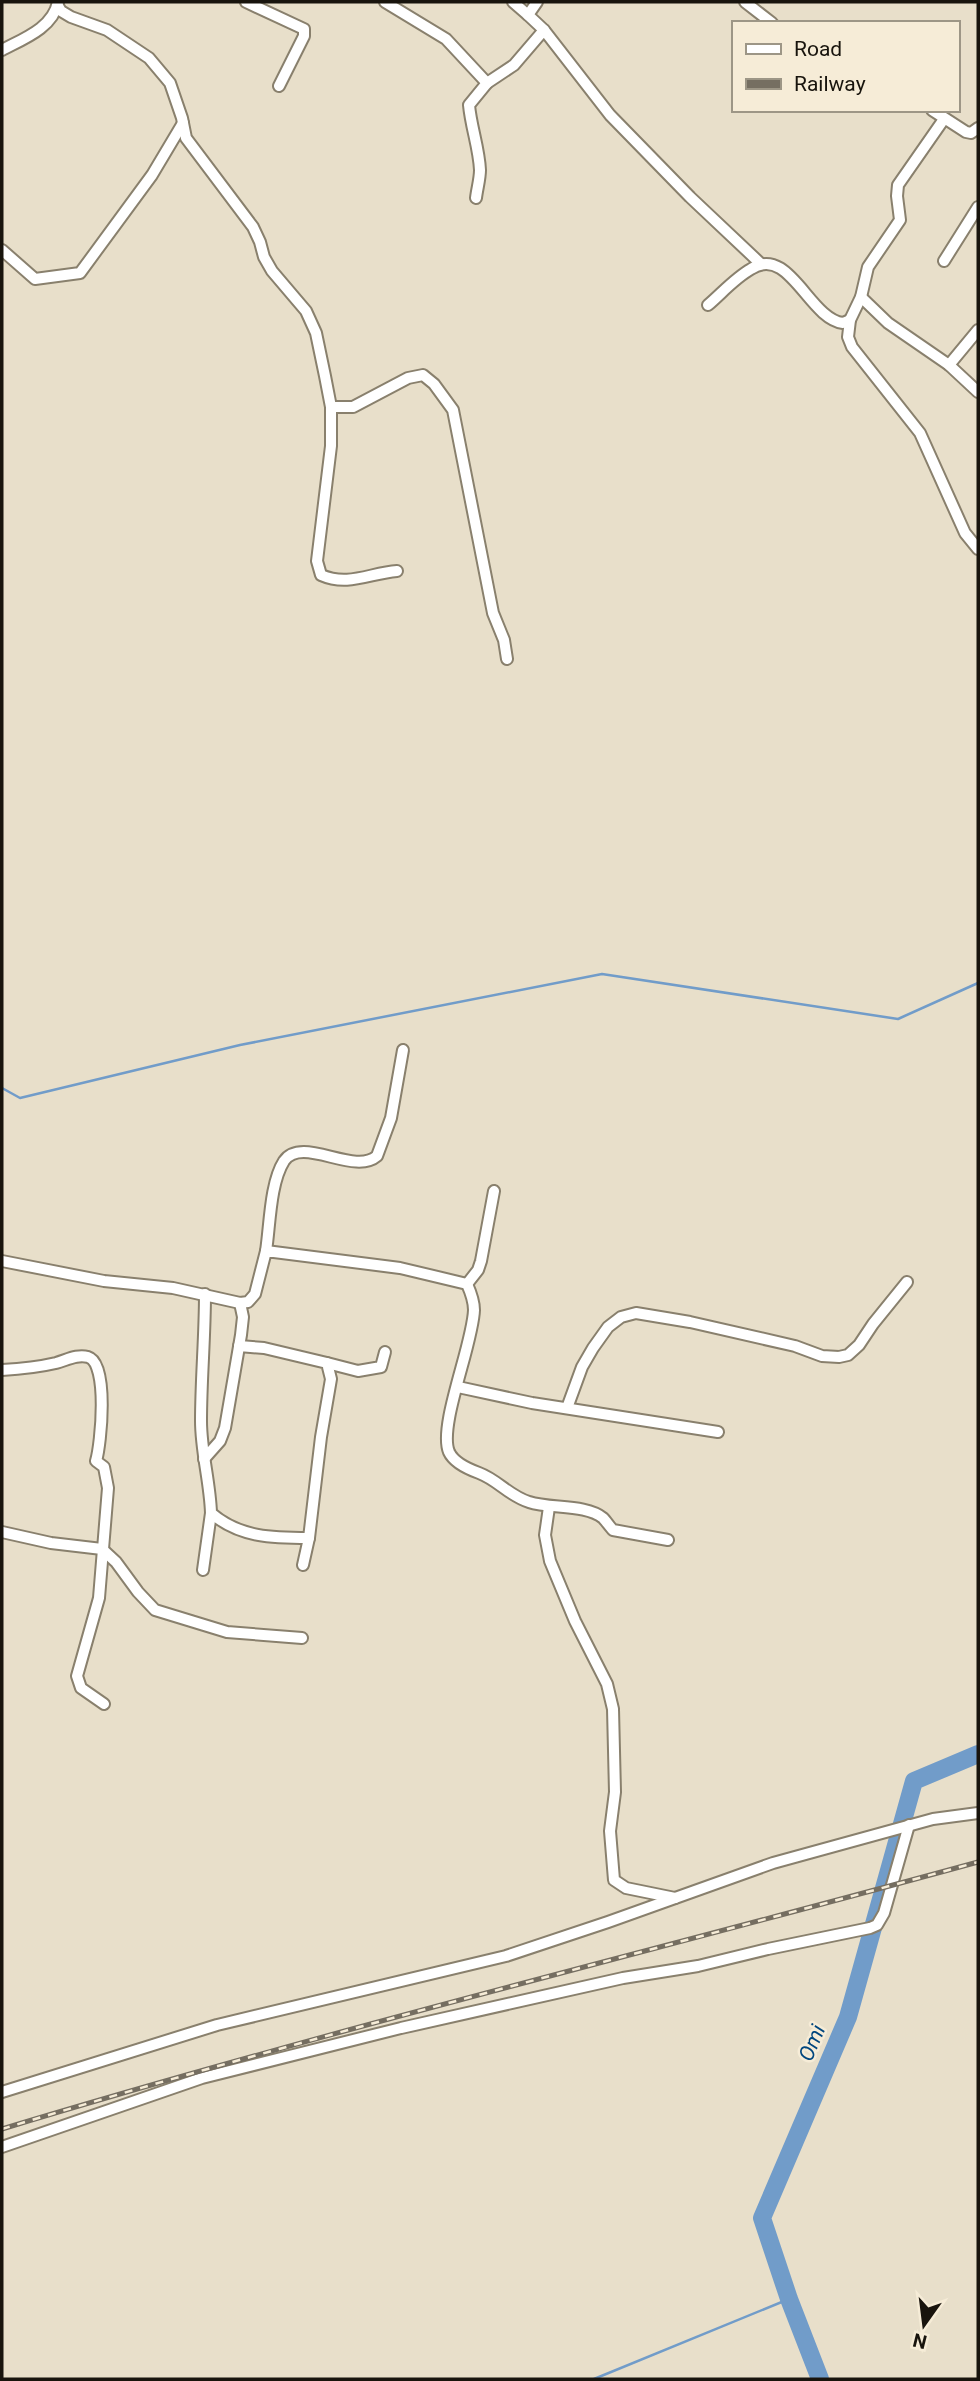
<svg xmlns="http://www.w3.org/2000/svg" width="980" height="2381" viewBox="0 0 980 2381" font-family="Roboto,sans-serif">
<rect width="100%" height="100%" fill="#e8dfca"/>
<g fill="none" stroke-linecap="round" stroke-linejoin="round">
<!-- stream -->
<g stroke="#719cc9" stroke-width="2.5">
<path d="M2 1088 20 1098 240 1045 602 974 898 1019 978 983"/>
<path d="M594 2379 789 2299"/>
</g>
<!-- river -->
<path stroke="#719cc9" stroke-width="18" d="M820 2379 789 2299 762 2218 848 2017 914 1781 978 1754"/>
<!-- street casing -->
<g stroke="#89806d" stroke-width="14">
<g id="street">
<path d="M246 2 304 29V36L279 86"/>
<path d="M385 2 446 39 487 83 469 105C471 127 479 148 480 170 480 179 477 189 476 198"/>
<path d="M513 2 528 15"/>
<path d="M537 2 528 15 544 30"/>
<path d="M745 2 772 23"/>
<path d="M58 6 61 11 71 17 107 30 149 58 170 83 182 118 186 138 253 227 260 242 264 257 272 271 306 311 316 333 325 376 331 407V446L317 561 321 575C348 587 370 573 397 571"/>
<path d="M2 50C23 39 53 28 58 2"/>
<path d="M487 83 514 65 544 30 610 115 690 197 761 264"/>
<path d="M932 110 966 132 971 133 978 128"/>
<path d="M944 119 898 185 897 196 900 220 868 267 861 297 850 320 848 337 852 347 920 433 965 533 978 549"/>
<path d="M2 250 35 279 80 273 152 175 183 123"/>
<path d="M944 261 978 207"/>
<path d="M861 297 888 323 949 365 978 392"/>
<path d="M708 305C722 293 735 278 751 269 789 244 809 319 843 323L850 320"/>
<path d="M949 365 978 330"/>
<path d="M331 407H353L408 378 423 375 434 384 453 410 493 613 504 640 507 659"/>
<path d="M266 1251C270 1225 270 1183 284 1161 302 1135 354 1176 377 1156L391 1118 403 1050"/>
<path d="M2 1261 104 1281 173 1288 240 1303 248 1302 255 1294 266 1251 400 1268 467 1284C471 1293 474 1301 474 1310 473 1344 438 1426 449 1452 454 1463 468 1469 479 1473 498 1480 509 1496 529 1502 550 1509 586 1504 603 1518 606 1521 610 1527 613 1530L668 1540"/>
<path d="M467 1284 478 1270 481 1261 494 1191"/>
<path d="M205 1294C205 1337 201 1379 201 1421 201 1452 210 1482 211 1513 240 1538 274 1538 309 1538"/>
<path d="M239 1346 264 1348 327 1363 331 1379 321 1437 309 1538 303 1565"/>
<path d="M327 1363 358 1371 381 1367 385 1352"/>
<path d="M2 1370C20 1369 39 1367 56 1363 67 1360 77 1354 88 1357 109 1363 101 1444 96 1461L104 1467 108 1488 99 1598 77 1676 81 1688 104 1704"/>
<path d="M458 1387 532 1403 718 1432"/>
<path d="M567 1408 582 1367 593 1348 608 1327 621 1317 636 1313 690 1322 795 1346 822 1356 839 1357 848 1355 859 1345 873 1324 907 1282"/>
<path d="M204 1459 220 1441 225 1428 241 1335 243 1317 240 1303"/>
<path d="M549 1507 545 1535 550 1561 575 1621 607 1684 613 1709 615 1792 610 1831 614 1880 626 1888 675 1898"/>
<path d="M2 1532 51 1543 102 1549 116 1562 138 1592 155 1610 227 1632 302 1638"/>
<path d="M203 1570 211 1513"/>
<path d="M2 2092 217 2025 506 1956 608 1922 773 1863 933 1819 978 1813"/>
<path d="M2 2147 202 2078 401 2028 623 1978 698 1966 768 1949 870 1928 877 1925 884 1913 909 1825"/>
</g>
</g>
<!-- street -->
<use href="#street" stroke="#fff" stroke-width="10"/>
<!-- rail casing -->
<g stroke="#756e61" stroke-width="5">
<path id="rail" d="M2 2129C325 2031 653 1951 978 1862"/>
</g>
<!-- rail -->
<use href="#rail" stroke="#f6ecd7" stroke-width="2.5" stroke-dasharray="8" stroke-linecap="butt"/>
</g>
<g text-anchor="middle" stroke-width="5" stroke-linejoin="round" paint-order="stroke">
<!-- water labels -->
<g font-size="21" font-style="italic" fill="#00467e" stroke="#f6ecd7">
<text transform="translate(812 2043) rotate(-67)" y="7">Omi</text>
</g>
</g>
<!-- border -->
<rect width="980" height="2381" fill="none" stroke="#18140d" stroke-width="7"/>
<!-- legend -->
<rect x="732" y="21" width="228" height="91" fill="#f6ecd7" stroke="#9d9686" stroke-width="2"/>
<rect x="746" y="44" width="35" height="10" fill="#ffffff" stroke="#9d9686" stroke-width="2"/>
<text x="794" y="56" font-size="21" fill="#18140d">Road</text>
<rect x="746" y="79" width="35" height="10" fill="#756e61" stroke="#9d9686" stroke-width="2"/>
<text x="794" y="91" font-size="21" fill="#18140d">Railway</text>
<!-- north arrow -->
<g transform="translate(924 2325) rotate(194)" stroke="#f6ecd7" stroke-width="5" paint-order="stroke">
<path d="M0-5L12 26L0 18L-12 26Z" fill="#18140d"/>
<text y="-10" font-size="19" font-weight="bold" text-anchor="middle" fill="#18140d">N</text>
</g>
</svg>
